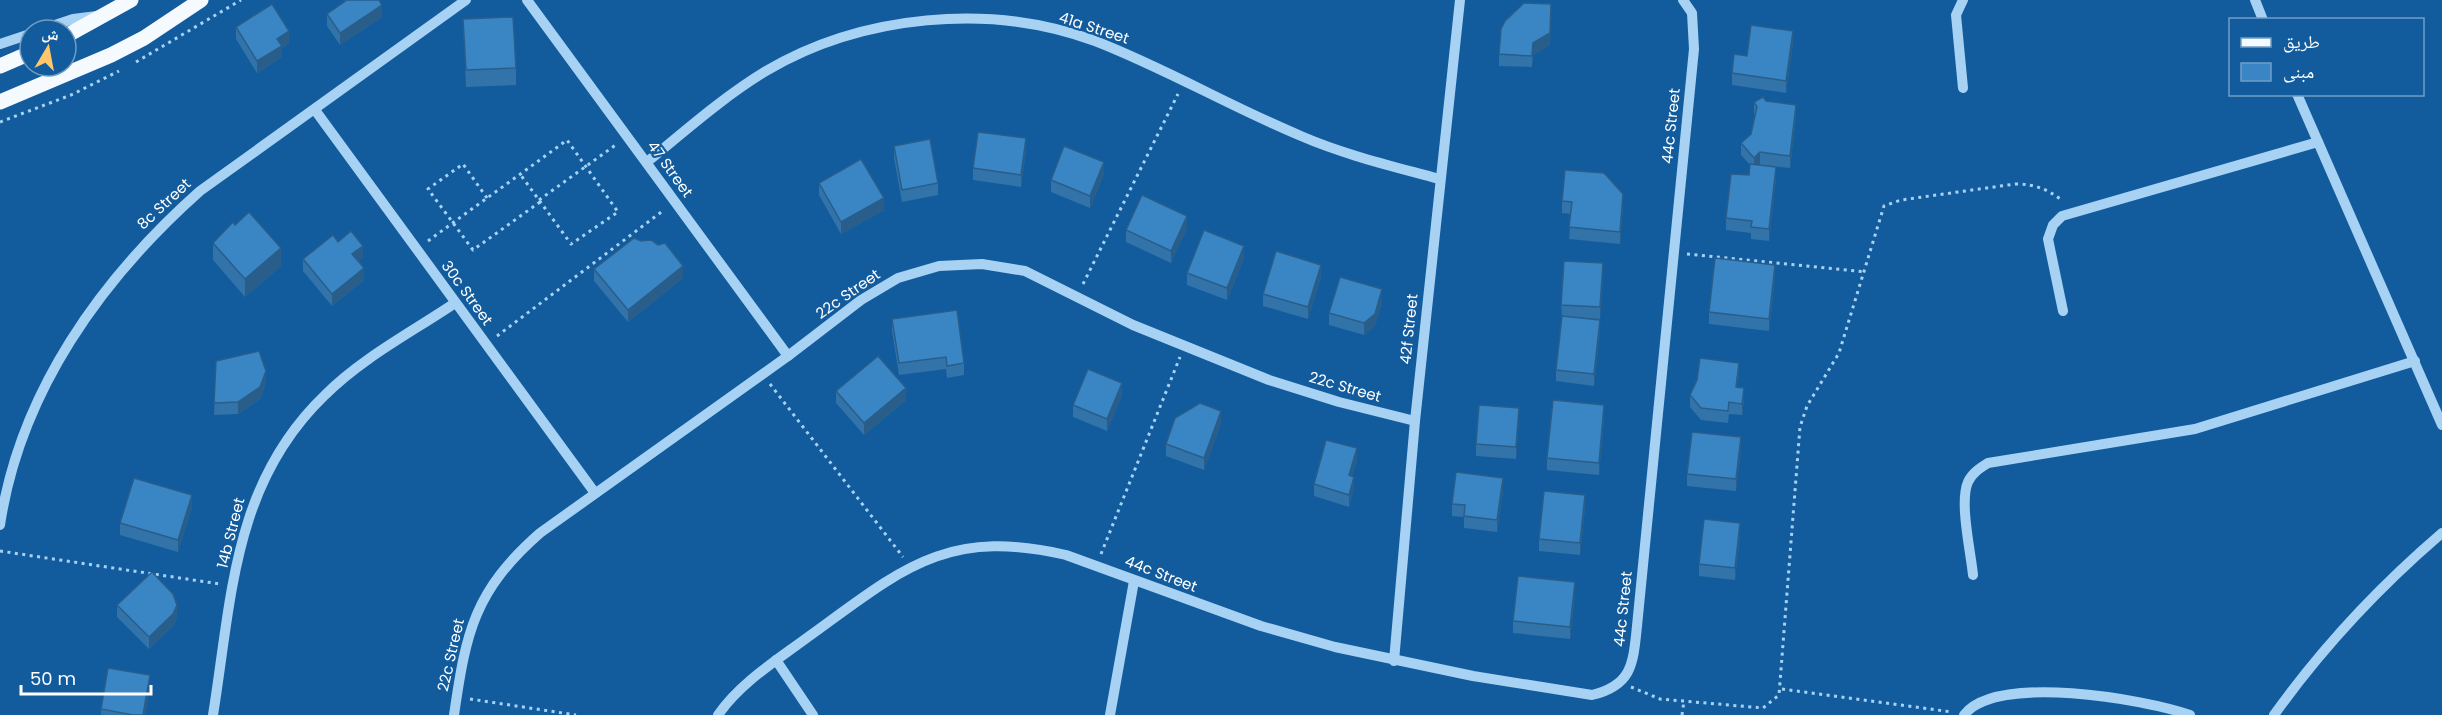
<svg xmlns="http://www.w3.org/2000/svg" width="2442" height="715" viewBox="0 0 2442 715" font-family="Poppins,'Noto Naskh Arabic',sans-serif">
<rect width="100%" height="100%" fill="#125c9e"/>
<g fill="none" stroke-linecap="round" stroke-linejoin="round">
<!-- path -->
<g stroke="#a8d2f4" stroke-width="3" stroke-dasharray="3 4.5" stroke-linecap="butt">
<path d="M136 62 241 0"/>
<path d="M0 122 71 95 119 71"/>
<path d="M487 198 463 164 428 189 473 250 540 202"/>
<path d="M539 200 617 144"/>
<path d="M428 241C474 207 521 174 567 140L618 212 571 244 520 174"/>
<path d="M1687 254 1866 272"/>
<path d="M1083 284 1178 94"/>
<path d="M497 336 664 210"/>
<path d="M770 384 903 557"/>
<path d="M0 551 220 584"/>
<path d="M1101 554 1180 357"/>
<path d="M1631 687 1660 699 1763 708 1779 695 1800 427 1807 406 1839 353 1884 206 1901 200 2015 184C2035 184 2047 189 2063 201"/>
<path d="M1782 689 1952 712"/>
<path d="M470 699 576 715"/>
<path d="M1682 715 1684 701"/>
</g>
<!-- minor -->
<g stroke="#a8d2f4" stroke-width="10">
<path d="M527 0 788 356"/>
<path d="M1963 0 1956 15 1963 88"/>
<path d="M2255 0 2263 20"/>
<path d="M40 30 73 19 97 16"/>
<path d="M0 44 30 34"/>
<path d="M2297 94 2442 425"/>
<path d="M315 110 595 493"/>
<path d="M647 162C685 131 723 97 766 71 861 15 990 2 1095 41 1165 68 1231 107 1301 136 1345 155 1392 166 1439 179"/>
<path d="M2063 311 2048 239 2053 225 2062 216 2318 142"/>
<path d="M0 525C20 392 101 279 200 191L466 0"/>
<path d="M1973 575C1971 553 1959 502 1968 482 1972 473 1980 468 1988 463L2195 429 2415 361"/>
<path d="M776 660 813 715"/>
<path d="M1394 661 1415 421 1460 0"/>
<path d="M213 715C232 597 233 483 325 395 362 358 412 332 455 303"/>
<path d="M454 715C466 632 474 591 540 533L788 356 861 300 898 278 939 266 982 264 1025 271 1133 325 1269 380 1339 402 1415 421"/>
<path d="M718 715C740 683 777 660 808 637 901 570 945 527 1066 555L1261 626 1335 647 1473 676 1592 695C1633 685 1633 663 1637 626L1694 49 1692 13 1683 0"/>
<path d="M1110 715 1134 581"/>
<path d="M1964 715C1996 673 2144 699 2190 715"/>
<path d="M2274 715C2322 648 2379 587 2442 533"/>
</g>
<!-- major -->
<g stroke="#f5faff" stroke-width="15">
<path d="M66 36 131 0"/>
<path d="M0 66 30 53"/>
<path d="M0 102 111 55 144 38 201 0"/>
</g>
</g>
<!-- wall -->
<g fill="#3273a9">
<path d="M344 0H379L382 17 340 45 327 26V14L345 1Z"/>
<path d="M1551 16 1550 45 1533 55 1532 67 1499 66V54Z"/>
<path d="M463 19 516 68V85L466 87Z"/>
<path d="M236 27 289 43 282 48V57L257 73 236 39Z"/>
<path d="M1793 43 1786 93 1732 85V73L1747 56Z"/>
<path d="M1766 101 1796 117 1790 168 1759 165 1776 178 1769 241 1751 239V233L1726 230V218L1749 175 1750 165 1741 155V143L1751 134 1755 116 1754 114V102Z"/>
<path d="M894 146 938 183V195L902 202 894 158Z"/>
<path d="M1026 150 1021 187 973 180V168Z"/>
<path d="M1104 174 1090 208 1051 192V180Z"/>
<path d="M819 183 884 210 841 234 819 195Z"/>
<path d="M1562 201 1623 206 1620 244 1569 239 1571 214 1562 213Z"/>
<path d="M1187 228 1171 263 1126 242V230Z"/>
<path d="M213 243 281 266 245 297 213 260Z"/>
<path d="M363 258 358 261 364 280 332 306 303 271V259Z"/>
<path d="M1244 258 1227 300 1187 285V273Z"/>
<path d="M594 269 683 278 628 322 594 281Z"/>
<path d="M1603 275 1600 319 1574 318 1600 332 1594 386 1556 381V370L1562 317 1561 305Z"/>
<path d="M1321 277 1308 319 1263 306V294Z"/>
<path d="M1775 277 1769 331 1709 324V312Z"/>
<path d="M1382 301 1375 326 1364 335 1329 325V313Z"/>
<path d="M892 319 964 363V375L947 378 946 369 899 375 892 331Z"/>
<path d="M216 361 266 383 260 399 238 414 214 415Z"/>
<path d="M1739 375 1737 387 1744 400 1742 415 1729 414 1728 423 1701 420 1690 407V395Z"/>
<path d="M836 391 906 400 864 435 836 403Z"/>
<path d="M1122 395 1107 431 1073 417V405Z"/>
<path d="M1604 417 1599 475 1547 470V458Z"/>
<path d="M1519 420 1516 459 1476 456V444Z"/>
<path d="M1221 423 1204 470 1166 456V444Z"/>
<path d="M1741 449 1736 491 1687 486V474Z"/>
<path d="M1357 460 1352 476 1354 488 1349 507 1314 496V484Z"/>
<path d="M1503 490 1497 532 1464 528V517L1452 516V504Z"/>
<path d="M192 507 178 552 120 535V523Z"/>
<path d="M1585 507 1580 555 1539 551V539Z"/>
<path d="M1740 535 1735 580 1699 576V564Z"/>
<path d="M1575 594 1570 639 1513 633V621Z"/>
<path d="M117 605 177 617 173 626 149 649 117 617Z"/>
<path d="M150 687 145 715H101V709Z"/>
</g>
<!-- shaded-wall -->
<g fill="#295e8a">
<path d="M1551 4 1550 45 1533 55 1532 67 1533 43Z"/>
<path d="M382 5V17L340 45V33Z"/>
<path d="M289 31V43L282 48V57L257 73V61L277 39Z"/>
<path d="M1793 31V43L1786 93V81Z"/>
<path d="M1796 105V117L1790 168V156Z"/>
<path d="M1026 138V150L1021 187V175Z"/>
<path d="M1760 152V164L1754 170V158Z"/>
<path d="M1104 162V174L1090 208V196Z"/>
<path d="M1776 167V178L1769 241V229Z"/>
<path d="M1623 194V206L1620 244V232Z"/>
<path d="M884 198V210L841 234V222Z"/>
<path d="M1187 216V228L1171 263V251Z"/>
<path d="M363 246V258L352 266V254Z"/>
<path d="M1244 246V258L1227 300V288Z"/>
<path d="M281 248V266L245 297V279Z"/>
<path d="M1603 263V275L1600 319V307Z"/>
<path d="M1321 265V277L1308 319V307Z"/>
<path d="M1775 265V277L1769 331V319Z"/>
<path d="M683 266V278L628 322V310Z"/>
<path d="M364 268V280L332 306V294Z"/>
<path d="M1382 289V301L1375 326 1364 335V323Z"/>
<path d="M1600 320V332L1594 386V374Z"/>
<path d="M1739 363V375L1736 399V387Z"/>
<path d="M266 371V383L260 399 238 414V402Z"/>
<path d="M1122 383V395L1107 431V419Z"/>
<path d="M906 388V400L864 435V423Z"/>
<path d="M1744 388V400L1742 415V404Z"/>
<path d="M1604 405V417L1599 475V463Z"/>
<path d="M1519 408V420L1516 459V447Z"/>
<path d="M1221 411V423L1204 470V458Z"/>
<path d="M1741 437V449L1736 491V479Z"/>
<path d="M1357 448V460L1349 487V475Z"/>
<path d="M1354 477V488L1349 507V495Z"/>
<path d="M1503 478V490L1497 532V520Z"/>
<path d="M192 495V507L178 552V540Z"/>
<path d="M1585 495V507L1580 555V543Z"/>
<path d="M1740 523V535L1735 580V568Z"/>
<path d="M1575 582V594L1570 639V627Z"/>
<path d="M177 605V617L173 626 149 649V637Z"/>
<path d="M150 675V687L145 715H143Z"/>
</g>
<!-- building -->
<g fill="#3a86c5" stroke="#295e8a" stroke-width="1.5">
<path d="M347 0H379L382 5 340 33 327 14Z"/>
<path d="M1524 3 1551 4 1550 33 1533 43 1532 56 1499 54 1501 29 1505 21Z"/>
<path d="M272 4 289 31 277 39 282 46 257 61 236 27Z"/>
<path d="M513 17 516 68 466 70 463 19Z"/>
<path d="M1751 25 1793 31 1786 81 1732 73 1734 54 1747 56Z"/>
<path d="M1763 97 1766 101 1796 105 1790 156 1760 152 1754 158 1741 143 1751 134 1757 107 1754 102Z"/>
<path d="M978 132 1026 138 1021 175 973 168Z"/>
<path d="M930 139 938 183 902 190 894 146Z"/>
<path d="M1064 146 1104 162 1090 196 1051 180Z"/>
<path d="M861 159 884 198 841 222 819 183Z"/>
<path d="M1750 164 1776 167 1769 229 1751 227 1752 221 1726 218 1731 174 1749 175Z"/>
<path d="M1565 170 1604 173 1623 194 1620 232 1569 227 1572 202 1562 201Z"/>
<path d="M1142 195 1187 216 1171 251 1126 230Z"/>
<path d="M249 212 281 248 245 279 213 243 233 222 235 225Z"/>
<path d="M1204 230 1244 246 1227 288 1187 273Z"/>
<path d="M351 231 363 246 352 254 364 268 332 294 303 259 333 235 338 242Z"/>
<path d="M634 238 641 241 651 240 658 245 665 243 683 266 628 310 594 269Z"/>
<path d="M1276 251 1321 265 1308 307 1263 294Z"/>
<path d="M1715 258 1775 265 1769 319 1709 312Z"/>
<path d="M1564 261 1603 263 1600 307 1561 305Z"/>
<path d="M1340 277 1382 289 1375 314 1364 323 1329 313Z"/>
<path d="M957 310 964 363 947 366 946 357 899 363 892 319Z"/>
<path d="M1562 316 1600 320 1594 374 1556 370Z"/>
<path d="M259 351 266 371 260 387 238 402 214 403 216 361Z"/>
<path d="M878 356 906 388 864 423 836 391Z"/>
<path d="M1700 358 1739 363 1736 387 1744 388 1742 404 1729 402 1728 411 1701 408 1690 395 1697 380Z"/>
<path d="M1088 369 1122 383 1107 419 1073 405Z"/>
<path d="M1553 400 1604 405 1599 463 1547 458Z"/>
<path d="M1200 403 1221 411 1204 458 1166 444 1175 418Z"/>
<path d="M1479 405 1519 408 1516 447 1476 444Z"/>
<path d="M1692 432 1741 437 1736 479 1687 474Z"/>
<path d="M1326 440 1357 448 1349 475 1354 477 1349 495 1314 484Z"/>
<path d="M1456 472 1503 478 1497 520 1464 516 1465 505 1452 504Z"/>
<path d="M134 478 192 495 178 540 120 523Z"/>
<path d="M1544 491 1585 495 1580 543 1539 539Z"/>
<path d="M1704 519 1740 523 1735 568 1699 564Z"/>
<path d="M152 572 173 594 177 605 173 614 149 637 117 605Z"/>
<path d="M1518 576 1575 582 1570 627 1513 621Z"/>
<path d="M108 668 150 675 143 715H133L101 709Z"/>
</g>
<g text-anchor="middle" stroke-width="4.5" stroke-linejoin="round" paint-order="stroke">
<!-- street labels -->
<g font-size="15" fill="#fff" stroke="#125c9e">
<text transform="translate(1094 28) rotate(18)" y="5">41a Street</text>
<text transform="translate(1671 126) rotate(-84)" y="5">44c Street</text>
<text transform="translate(670 169) rotate(54)" y="5">47 Street</text>
<text transform="translate(164 204) rotate(-43)" y="5">8c Street</text>
<text transform="translate(467 293) rotate(54)" y="5">30c Street</text>
<text transform="translate(848 294) rotate(-35)" y="5">22c Street</text>
<text transform="translate(1409 329) rotate(-84)" y="5">42f Street</text>
<text transform="translate(1345 387) rotate(16)" y="5">22c Street</text>
<text transform="translate(231 533) rotate(-76)" y="5">14b Street</text>
<text transform="translate(1161 574) rotate(21)" y="5">44c Street</text>
<text transform="translate(1623 609) rotate(-84)" y="5">44c Street</text>
<text transform="translate(451 655) rotate(-77)" y="5">22c Street</text>
</g>
</g>
<!-- legend -->
<rect x="2229" y="18" width="195" height="78" fill="#125c9e" stroke="#719dc5" stroke-width="1.5"/>
<rect x="2241" y="38" width="30" height="9" fill="#f5faff" stroke="#719dc5" stroke-width="1.5"/>
<text x="2283" y="48" font-size="18" fill="#ffffff">طريق</text>
<rect x="2241" y="63" width="30" height="18" fill="#3a86c5" stroke="#719dc5" stroke-width="1.5"/>
<text x="2283" y="78" font-size="18" fill="#ffffff">مبنى</text>
<!-- north arrow -->
<g transform="translate(48 48) rotate(10)"><circle r="28" fill="#125c9e" stroke="#719dc5" stroke-width="1.5"/>
<path d="M0-4.5L10 22L0 15L-10 22Z" fill="#ffc66b"/>
<text y="-9" font-size="16" font-weight="bold" text-anchor="middle" fill="#ffffff">ش</text>
</g>
<!-- scale -->
<path d="M21 685v9h130v-9" fill="none" stroke="#ffffff" stroke-width="3"/>
<text x="30" y="685" font-size="18" fill="#ffffff" stroke="#125c9e" stroke-width="4.5" paint-order="stroke">50 m</text>
</svg>
